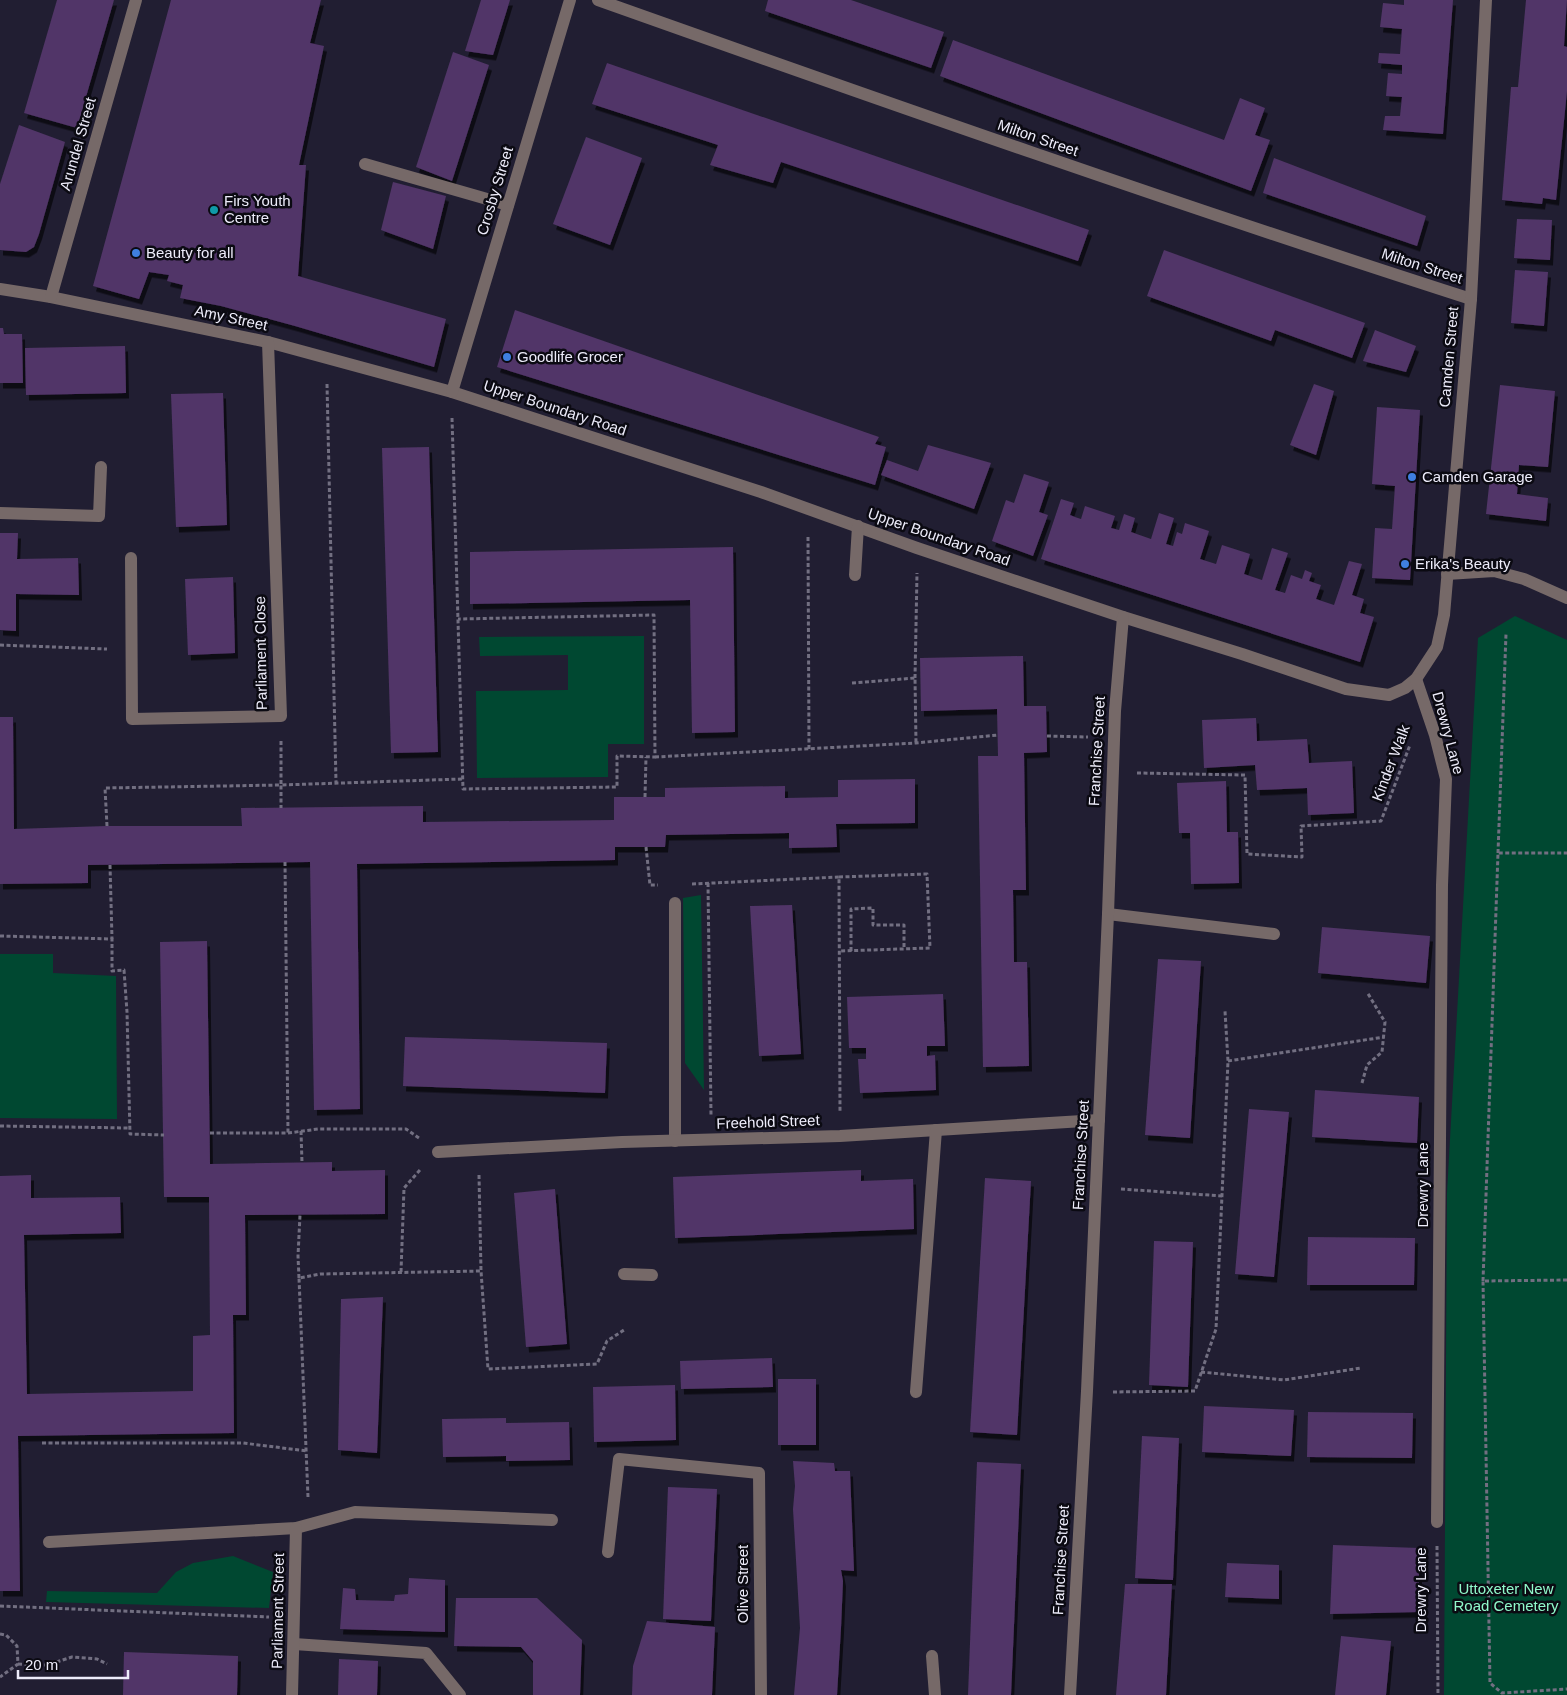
<svg xmlns="http://www.w3.org/2000/svg" width="1567" height="1695" viewBox="0 0 1567 1695" font-family="Arial,sans-serif">
<defs>
<filter id="shadow"><feDropShadow dx="3" dy="5.5" stdDeviation="0" flood-color="#0009"/></filter>
</defs>
<rect width="100%" height="100%" fill="#211e32"/>
<!-- green -->
<g fill="#004831">
<path d="M1515 616 1567 640V1695H1444L1447 1193 1478 638Z"/>
<path d="M644 636V744H608V777L477 778 476 691 568 690V655L480 656 479 637Z"/>
<path d="M701 895 704 1090 685 1063 683 898Z"/>
<path d="M0 954H53V973L116 976 117 1119 0 1118Z"/>
<path d="M233 1556 273 1572 269 1608 46 1602 47 1591 157 1593 176 1572 193 1563Z"/>
</g>
<!-- building -->
<g fill="#513567" filter="url(#shadow)">
<path d="M57 0H114L77 128 24 113Z"/>
<path d="M171 0H321L310 43 324 46 299 165H306L298 276 446 319 434 367 295 326 221 306 180 298 183 285 167 281 169 275 149 272 139 299 93 286Z"/>
<path d="M481 0H510L493 55 465 51Z"/>
<path d="M768 0H851L944 32 931 68 765 11Z"/>
<path d="M1404 0H1453L1443 134 1383 130 1385 116H1400L1402 97 1386 96 1388 73 1402 74V65L1378 63 1379 53 1400 54 1402 29 1380 27 1383 3 1404 5Z"/>
<path d="M1526 0H1567L1564 46 1567 47V91L1556 200 1543 198 1542 204 1502 200 1511 87H1518Z"/>
<path d="M953 40 1224 140 1240 98 1265 108 1255 135 1270 140 1251 191 940 76Z"/>
<path d="M453 52 489 65 452 181 416 167Z"/>
<path d="M607 63 1089 230 1078 261 781 162 773 183 710 165 718 145 592 104Z"/>
<path d="M19 125 65 142 39 234 34 247 26 252 0 250V184Z"/>
<path d="M586 137 642 158 610 245 553 224Z"/>
<path d="M1274 158 1426 216 1417 246 1263 193Z"/>
<path d="M393 182 446 196 433 249 381 230Z"/>
<path d="M1517 219 1552 220 1550 260 1514 258Z"/>
<path d="M1164 250 1365 323 1352 358 1275 330 1271 341 1147 296Z"/>
<path d="M1515 270 1548 272 1544 326 1511 323Z"/>
<path d="M515 310 879 437 875 444 886 447 875 485 497 367Z"/>
<path d="M0 328H3L4 334H22L23 383H0Z"/>
<path d="M1375 330 1416 346 1406 372 1363 361Z"/>
<path d="M125 346 126 393 26 395 25 348Z"/>
<path d="M1314 384 1334 391 1316 455 1290 445Z"/>
<path d="M1500 385 1555 391 1548 467 1519 465 1517 494 1548 498 1546 521 1486 514Z"/>
<path d="M223 393 227 525 176 527 171 394Z"/>
<path d="M1377 407 1420 410 1410 580 1372 578 1375 528 1392 529 1395 486 1372 484Z"/>
<path d="M928 445 991 463 974 509 881 475 887 460 918 471Z"/>
<path d="M429 447 438 752 391 753 382 448Z"/>
<path d="M1024 474 1049 482 1039 512 1048 515 1033 556 992 541 1006 500 1014 503Z"/>
<path d="M1061 499 1074 503 1070 515 1075 517 1081 519 1085 506 1115 516 1111 528 1119 530 1124 514 1135 518 1131 532 1151 539 1159 513 1174 518 1166 544 1173 546 1177 532 1182 534 1185 523 1209 531 1200 559 1216 564 1222 545 1250 554 1244 574 1262 580 1272 548 1288 553 1275 590 1285 593 1291 575 1302 579 1305 570 1312 573 1309 581 1321 585 1316 599 1334 605 1349 561 1362 564 1352 595 1364 599 1360 613 1374 617 1360 662 1041 559Z"/>
<path d="M0 533H18L17 559 78 558 79 595 16 594V631L0 630Z"/>
<path d="M733 547 735 732 692 733 690 600 470 604V552Z"/>
<path d="M233 577 235 653 188 655 185 579Z"/>
<path d="M1023 656 1024 706H1046L1047 752 1024 753 1026 890H1013L1014 962H1027L1029 1066 983 1067 978 756H998L997 709 921 711 920 658Z"/>
<path d="M0 717H13L14 829 107 826H242L241 808 423 806V822L614 820V797H665V788L785 786V798L838 797V780L915 779V823L836 824 837 847 789 848V833L666 835 665 847H615V860L357 864 360 1109 314 1110 310 862 88 865V883L0 884Z"/>
<path d="M1256 718 1257 741 1307 739 1309 763 1352 761 1354 813 1308 815 1307 788 1257 790 1255 765 1204 768 1202 720Z"/>
<path d="M1226 781 1227 832H1238L1239 883 1191 884 1190 833H1179L1177 783Z"/>
<path d="M792 905 801 1054 759 1056 750 906Z"/>
<path d="M1322 927 1430 936 1426 983 1318 973Z"/>
<path d="M207 941 210 1164 332 1162V1171L385 1170V1214L245 1215 246 1315H233L234 1433 18 1436 20 1591H0V1176L31 1175V1198L120 1197 121 1233 24 1235 27 1394 193 1391V1336L210 1335 209 1197H164L160 942Z"/>
<path d="M1158 959 1201 961 1190 1138 1145 1135Z"/>
<path d="M943 994 945 1046H927V1056L935 1055 936 1090 860 1093 858 1059H866V1048H849L847 997Z"/>
<path d="M405 1037 607 1043 605 1093 403 1086Z"/>
<path d="M1315 1090 1419 1097 1417 1143 1312 1137Z"/>
<path d="M1249 1109 1289 1112 1274 1277 1235 1274Z"/>
<path d="M861 1170V1181L913 1179 914 1229 675 1238 673 1177Z"/>
<path d="M985 1178 1031 1181 1017 1435 970 1432Z"/>
<path d="M555 1189 567 1344 526 1347 514 1193Z"/>
<path d="M1308 1237 1415 1238 1414 1285H1307Z"/>
<path d="M1154 1241 1193 1242 1188 1387 1149 1385Z"/>
<path d="M383 1297 377 1453 338 1450 341 1299Z"/>
<path d="M772 1358 773 1387 681 1389 680 1361Z"/>
<rect x="778" y="1379" width="38" height="66"/>
<path d="M675 1385 676 1440 594 1442 593 1387Z"/>
<path d="M1204 1406 1294 1410 1291 1456 1202 1452Z"/>
<path d="M1308 1412 1413 1413 1412 1458 1307 1457Z"/>
<path d="M506 1418V1423L569 1422 570 1460 506 1461V1456L443 1457 442 1419Z"/>
<path d="M1142 1436 1179 1438 1173 1580 1135 1578Z"/>
<path d="M793 1461 834 1463 835 1471H850L854 1571 841 1570 843 1581 841 1628 837 1695H794L800 1628 793 1509 795 1486Z"/>
<path d="M977 1462 1021 1464 1011 1695H968Z"/>
<path d="M668 1487 717 1489 711 1621 663 1619Z"/>
<path d="M1333 1545 1419 1548V1612L1330 1614Z"/>
<path d="M1227 1563 1279 1565V1599L1225 1597Z"/>
<path d="M409 1578 445 1580V1632L340 1629 343 1588 355 1589 356 1600 394 1601 395 1595 408 1594Z"/>
<path d="M1125 1584H1172L1166 1695H1116Z"/>
<path d="M456 1598H537L582 1640 580 1695H533V1661L521 1647 454 1646Z"/>
<path d="M647 1621 715 1627 712 1695H632L633 1666Z"/>
<path d="M1341 1636 1391 1641 1386 1695H1335Z"/>
<path d="M124 1652 238 1656 237 1695H123Z"/>
<path d="M339 1659 378 1661 377 1695H338Z"/>
</g>
<g fill="none" stroke-linecap="round" stroke-linejoin="round">
<!-- path -->
<g stroke="#726f81" stroke-width="3" stroke-dasharray="4 2.5" stroke-linecap="butt">
<path d="M327 384 336 782"/>
<path d="M452 418 463 789 617 787V756L655 757 654 615 458 619"/>
<path d="M808 537 809 749"/>
<path d="M0 645 107 649"/>
<path d="M915 678 917 573"/>
<path d="M852 683 915 678 916 743"/>
<path d="M1047 736 1088 737"/>
<path d="M281 741V785L462 779"/>
<path d="M655 757 916 743 998 735"/>
<path d="M1137 773 1245 775 1247 854 1302 857 1301 826 1381 821 1410 745"/>
<path d="M645 797 646 757"/>
<path d="M107 826 105 788 281 785V808"/>
<path d="M646 847 650 885H658"/>
<path d="M1498 853 1506 634"/>
<path d="M285 862 288 1133"/>
<path d="M110 865 112 939"/>
<path d="M839 877 927 874 930 948 840 951"/>
<path d="M708 883 711 1115"/>
<path d="M692 884 839 877 840 1111"/>
<path d="M0 936 112 939V971L124 970 127 1012 130 1134 164 1135"/>
<path d="M851 951V909L873 908V925H904V949"/>
<path d="M1228 1061 1384 1037"/>
<path d="M1362 1083 1367 1065 1382 1052 1385 1022 1367 992"/>
<path d="M0 1126 129 1128"/>
<path d="M301 1131 302 1163"/>
<path d="M210 1133H288L318 1129H406L419 1138"/>
<path d="M479 1175 481 1271 488 1369 597 1364 607 1341 624 1330"/>
<path d="M1121 1189 1222 1196"/>
<path d="M401 1272 404 1188 420 1170"/>
<path d="M299 1278 298 1256 300 1215"/>
<path d="M1567 1280 1483 1281 1490 1683 1502 1693 1567 1689"/>
<path d="M1483 1281 1498 853H1567"/>
<path d="M1201 1372 1284 1380 1361 1368"/>
<path d="M1113 1392 1195 1391 1216 1329 1228 1061 1225 1011"/>
<path d="M42 1443H243L307 1451"/>
<path d="M308 1497 299 1278 320 1274 481 1271"/>
<path d="M1437 1546 1438 1695"/>
<path d="M0 1606 269 1617"/>
<path d="M0 1634 6 1635 17 1646 18 1664 0 1677"/>
<path d="M18 1664 47 1665 72 1657 97 1659 107 1664"/>
</g>
<!-- minor -->
<g stroke="#766968" stroke-width="12">
<path d="M598 0C888 103 1178 205 1471 299"/>
<path d="M365 164 508 205"/>
<path d="M0 289 51 297 268 342 452 392 761 492 917 548 1123 617 1242 654 1346 689 1389 695 1405 688 1416 679 1437 647 1444 615 1471 299 1486 0"/>
<path d="M51 297 136 0"/>
<path d="M452 392 570 0"/>
<path d="M0 513 99 516 101 467"/>
<path d="M131 558 132 719 281 716 268 342"/>
<path d="M1447 574 1494 571 1524 579 1567 598"/>
<path d="M855 575 858 526"/>
<path d="M1416 679 1435 735 1446 779 1442 885 1437 1522"/>
<path d="M1108 914 1274 934"/>
<path d="M675 1141V903"/>
<path d="M438 1152 622 1142 840 1136 1099 1120"/>
<path d="M624 1274 652 1275"/>
<path d="M916 1392 936 1130"/>
<path d="M49 1542 296 1528 355 1512 552 1520"/>
<path d="M608 1552 619 1459 759 1473 761 1695"/>
<path d="M294 1644 426 1653 460 1695"/>
<path d="M932 1656 935 1695"/>
<path d="M292 1695 296 1528"/>
<path d="M1070 1695 1087 1391 1108 914 1115 711 1123 617"/>
</g>
</g>
<!-- markers -->
<circle fill="#0f9aa8" stroke="#0b0a12" stroke-width="2" cx="214" cy="210" r="5"/>
<g fill="#3f7fe0" stroke="#0b0a12" stroke-width="2">
<circle cx="136" cy="253" r="5"/>
<circle cx="507" cy="357" r="5"/>
<circle cx="1412" cy="477" r="5"/>
<circle cx="1405" cy="564" r="5"/>
</g>
<g text-anchor="middle" stroke-width="5" stroke-linejoin="round" paint-order="stroke">
<!-- street labels -->
<g font-size="15" fill="#edecfa" stroke="#0b0a12">
<text transform="translate(1038 138) rotate(19)" y="5">Milton Street</text>
<text transform="translate(78 144) rotate(-74)" y="5">Arundel Street</text>
<text transform="translate(495 191) rotate(-73)" y="5">Crosby Street</text>
<text transform="translate(1422 266) rotate(18)" y="5">Milton Street</text>
<text transform="translate(231 318) rotate(12)" y="5">Amy Street</text>
<text transform="translate(1449 357) rotate(-85)" y="5">Camden Street</text>
<text transform="translate(555 408) rotate(18)" y="5">Upper Boundary Road</text>
<text transform="translate(939 537) rotate(19)" y="5">Upper Boundary Road</text>
<text transform="translate(261 653) rotate(-91)" y="5">Parliament Close</text>
<text transform="translate(1448 733) rotate(75)" y="5">Drewry Lane</text>
<text transform="translate(1097 751) rotate(-87)" y="5">Franchise Street</text>
<text transform="translate(1391 763) rotate(-69)" y="5">Kinder Walk</text>
<text transform="translate(768 1122) rotate(-2)" y="5">Freehold Street</text>
<text transform="translate(1081 1155) rotate(-87)" y="5">Franchise Street</text>
<text transform="translate(1423 1185) rotate(-90)" y="5">Drewry Lane</text>
<text transform="translate(1061 1560) rotate(-87)" y="5">Franchise Street</text>
<text transform="translate(743 1584) rotate(-90)" y="5">Olive Street</text>
<text transform="translate(1421 1590) rotate(-90)" y="5">Drewry Lane</text>
<text transform="translate(278 1611) rotate(-89)" y="5">Parliament Street</text>
</g>
<!-- poi labels -->
<g font-size="15" fill="#edecfa" stroke="#0b0a12" text-anchor="start">
<text x="224" y="206">Firs Youth<tspan x="224" dy="17">Centre</tspan></text>
<text x="146" y="258">Beauty for all</text>
<text x="517" y="362">Goodlife Grocer</text>
<text x="1422" y="482">Camden Garage</text>
<text x="1415" y="569">Erika's Beauty</text>
</g>
<!-- park labels -->
<g font-size="15" fill="#90f9cb" stroke="#0b0a12">
<text x="1506" y="1594">Uttoxeter New<tspan x="1506" dy="17">Road Cemetery</tspan></text>
</g>
</g>
<!-- scale -->
<path d="M18 1670v8h110v-8" fill="none" stroke="#edecfa" stroke-width="2.5"/>
<text x="25" y="1670" font-size="15" fill="#edecfa" stroke="#0b0a12" stroke-width="4" paint-order="stroke">20 m</text>
</svg>
